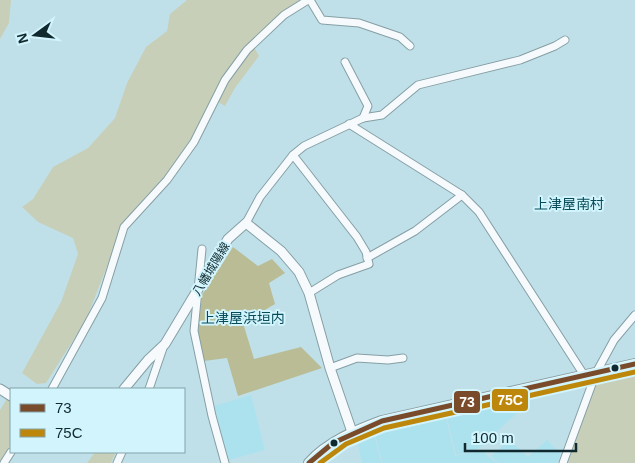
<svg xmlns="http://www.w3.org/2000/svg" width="635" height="463" viewBox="0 0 635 463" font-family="Arial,'Noto Sans JP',sans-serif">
<rect width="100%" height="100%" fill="#c0e0e9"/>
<!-- built -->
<g fill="#ace1ee">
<path d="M541 391 478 449 456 455 446 414Z"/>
<path d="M251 395 265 450 229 460 214 406Z"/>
<path d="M445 414 455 456 480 450 497 463H382L374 429Z"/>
<path d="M373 429 381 463H362L356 436Z"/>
<path d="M510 440 528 457 547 440 561 454 557 463H498L491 456Z"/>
</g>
<!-- green -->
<g fill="#c8cfb9">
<path d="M0 0H11L9 23 0 39Z"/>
<path d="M187 0H299L267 26 254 47 259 56 235 88 225 106 214 100 196 132 165 176 138 205 120 233 86 320 46 383 37 384 22 373 61 302 78 254 73 238 38 222 22 207 33 199 53 167 88 148 115 118 127 83 146 47 167 31 170 14Z"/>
<path d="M635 369V463H568L598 377Z"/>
<path d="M11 392V444L0 461V410Z"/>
<path d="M95 452H116L111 463H87Z"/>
</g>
<!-- forest -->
<path fill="#b9bc95" d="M233 247 258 266 272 259 285 273 269 283 275 304 243 323 254 359 301 347 322 368 238 396 227 358 204 361 198 332 202 295Z"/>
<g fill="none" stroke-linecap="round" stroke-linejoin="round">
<!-- street casing -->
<g stroke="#859fa5" stroke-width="9">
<g id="street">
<path d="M310 0 322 20 359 23 400 37 410 46"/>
<path d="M345 62 368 106 363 118"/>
<path d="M349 124 462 195 479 212 584 375"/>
<path d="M293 155 357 237 366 252 369 264 338 275 309 293"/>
<path d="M246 223 260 197 293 155 304 146 363 118 382 115 418 85 520 60 555 46 565 40"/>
<path d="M202 249 194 331 212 416 225 463"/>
<path d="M367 258 415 231 462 195"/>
<path d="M330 368 357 358 388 360 403 358"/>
<path d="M52 389 102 298 124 227 167 180 194 142 225 80 247 50 284 15 308 0"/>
<path d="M149 389 164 345"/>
<path d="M4 463 11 452"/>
<path d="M117 463 122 452"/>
<path d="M563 463 596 373 614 340 635 315"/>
</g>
</g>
<!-- secondary casing -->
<g stroke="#859fa5" stroke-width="11">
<g id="secondary">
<path d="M0 389 11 396"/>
<path d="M124 389 148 360 165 344 228 239 246 223 281 251 299 272 309 293 330 368 352 432"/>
</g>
</g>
<!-- primary casing -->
<g stroke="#859fa5" stroke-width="12">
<path id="primary" d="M309 463C328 442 355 431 382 421L635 364"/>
</g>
<!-- street -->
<use href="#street" stroke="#f6fafc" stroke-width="7"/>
<!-- secondary -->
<use href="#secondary" stroke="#f6fafc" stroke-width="9"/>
<!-- primary -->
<use href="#primary" stroke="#f6fafc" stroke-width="10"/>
<!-- bus-1 casing -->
<g stroke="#d1f4fd" stroke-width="9">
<path id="bus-1" d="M309 463 333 443 382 421 635 364"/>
</g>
<!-- bus-2 casing -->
<g stroke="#d1f4fd" stroke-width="9">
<path id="bus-2" d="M320 463 346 444 384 428 635 372"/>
</g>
<!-- bus-1 -->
<use href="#bus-1" stroke="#7a4b2a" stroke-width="5"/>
<!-- bus-2 -->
<use href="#bus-2" stroke="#bd870c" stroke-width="5"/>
</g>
<!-- markers -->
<g fill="#10292e" stroke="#d1f4fd" stroke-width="2">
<circle cx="615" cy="368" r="4.5"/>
<circle cx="334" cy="443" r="4.5"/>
</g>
<g text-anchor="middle" stroke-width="4" stroke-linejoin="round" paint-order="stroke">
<!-- street labels -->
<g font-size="12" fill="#10292e" stroke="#d1f4fd">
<text transform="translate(211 269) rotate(-59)" y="4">八幡城陽線</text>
</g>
<!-- neighbourhood labels -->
<g font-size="14" fill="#094c59" stroke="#d1f4fd">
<text x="569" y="209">上津屋南村</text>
<text x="243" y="323">上津屋浜垣内</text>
</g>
</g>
<g stroke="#d1f4fd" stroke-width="2">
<rect x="491" y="388" width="38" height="24" rx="5" fill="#bd870c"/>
<rect x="453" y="390" width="28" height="24" rx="5" fill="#7a4b2a"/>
</g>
<g font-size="14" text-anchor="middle" font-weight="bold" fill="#fff">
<text x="510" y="405">75C</text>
<text x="467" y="407">73</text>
</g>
<!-- legend -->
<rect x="10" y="388" width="175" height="65" fill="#d1f4fd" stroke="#84a3aa"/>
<rect x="20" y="404" width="25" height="8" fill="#7a4b2a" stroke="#84a3aa"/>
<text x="55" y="413" font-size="15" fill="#10292e">73</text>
<rect x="20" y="429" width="25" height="8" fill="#bd870c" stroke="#84a3aa"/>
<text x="55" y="438" font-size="15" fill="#10292e">75C</text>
<!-- north arrow -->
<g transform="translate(35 35) rotate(255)" stroke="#d1f4fd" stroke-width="4" paint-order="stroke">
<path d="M0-4L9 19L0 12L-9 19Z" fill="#10292e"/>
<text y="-8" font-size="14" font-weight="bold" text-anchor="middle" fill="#10292e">N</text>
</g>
<!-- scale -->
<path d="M465 443v8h111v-8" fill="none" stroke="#10292e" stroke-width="2.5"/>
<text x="472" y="443" font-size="15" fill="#10292e" stroke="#d1f4fd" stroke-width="4" paint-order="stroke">100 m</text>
</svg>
